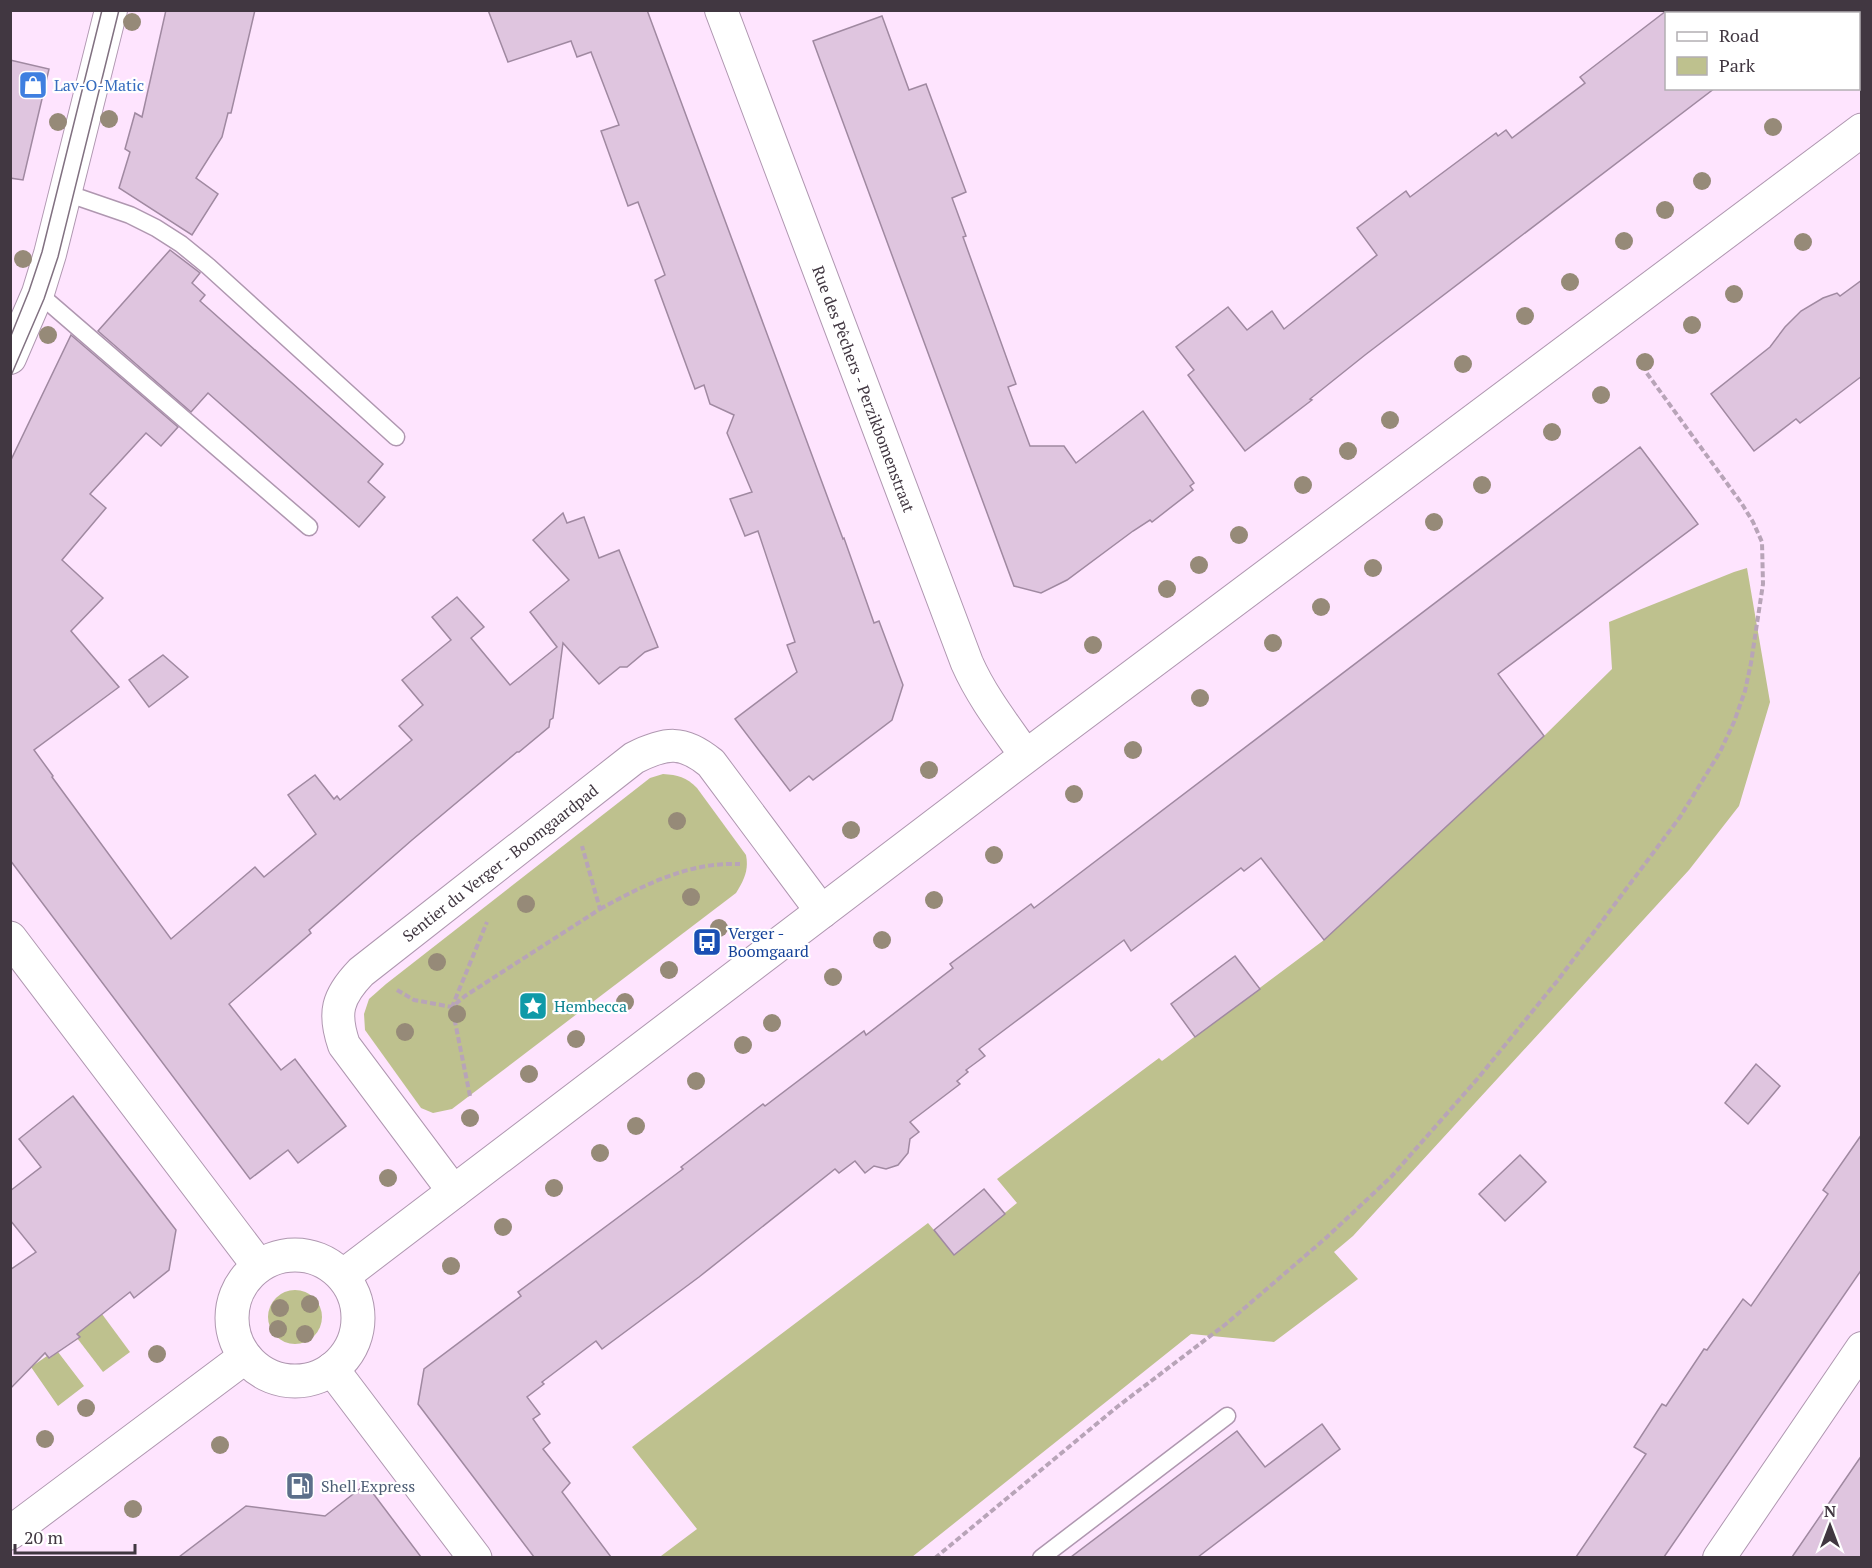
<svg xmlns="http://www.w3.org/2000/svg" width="1872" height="1568" viewBox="0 0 1872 1568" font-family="'PT Serif',serif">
<rect width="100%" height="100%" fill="#fee4fe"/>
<!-- green -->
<g fill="#bec18e">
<path d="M1747 568 1770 702 1739 806 1689 870 1353 1236 1334 1252 1358 1279 1274 1342 1191 1334 912 1557H661V1556L697 1529 632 1447 928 1223 954 1254 1017 1203 997 1179 1159 1058 1162 1061 1324 940 1544 736 1612 669 1609 622 1734 572Z"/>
<path d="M663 774C678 775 686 777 697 788L746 855C749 870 744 880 736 893L452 1109 433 1113 421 1108 365 1030 364 1014 369 999 386 984 650 778Z"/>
<circle cx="295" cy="1317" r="27"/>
<path d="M102 1314 130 1352 103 1372 77 1338V1334Z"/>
<path d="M58 1352 84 1386 58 1406 31 1367 47 1356 50 1358Z"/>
</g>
<!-- building -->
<g fill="#dfc5df" stroke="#a089a1" stroke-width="1.5">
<path d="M166 10H255L231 113H228L222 137 196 178 218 194 192 235 119 188 130 152 125 149 135 113 142 117Z"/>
<path d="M488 10H647L843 539 844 538 874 623 879 621 903 685 892 720 813 780 809 776 790 791 735 719 797 672 787 645 795 642 758 531 745 536 730 499 752 492 727 433 734 415 710 404 704 385 695 389 655 280 665 275 638 202 628 206 601 131 619 125 591 52 577 57 571 41 508 62Z"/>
<path d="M1666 11V88H1715L1365 355 1310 399 1312 400 1245 451 1188 375 1194 370 1176 347 1228 307 1247 330 1272 311 1284 329 1377 255 1357 228 1406 191 1410 197 1496 133 1498 136 1506 130 1512 138 1585 83 1580 77Z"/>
<path d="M882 16 909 90 926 84 966 192 952 198 966 236 963 237 1016 384 1008 387 1030 446H1064L1076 463 1143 411 1194 483 1190 486 1193 490 1152 522 1150 520 1133 531 1067 580 1041 593 1014 586 813 41Z"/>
<path d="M10 60 49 69 23 180 10 178Z"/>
<path d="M170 250 200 273 192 283 205 295 200 301 383 464 368 482 385 497 359 527 208 393 191 412 98 331Z"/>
<path d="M1862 280V376L1800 423 1796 419 1754 451 1711 394 1770 347 1785 327 1801 311 1823 298 1837 293 1840 296Z"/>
<path d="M71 335 178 427 161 446 146 433 90 494 106 508 62 560 103 598 71 631 119 687 34 750 53 776 52 777 171 939 255 867 264 877 316 834 288 795 315 775 334 799 337 796 340 800 412 740 399 726 423 705 402 680 451 640 432 617 457 597 484 627 471 638 510 685 557 647 530 612 569 580 533 540 563 513 567 523 584 517 599 558 619 550 658 647 645 652 627 667H620L599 684 563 643 553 718 550 720 549 727 519 752H517L412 840 309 930 311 933 229 1004 281 1070 295 1059 346 1126 298 1163 288 1150 250 1179 10 860V462Z"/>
<path d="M1640 447 1698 524 1498 674 1544 736 1324 940 1261 858 1244 871 1241 868 1131 951 1124 940 979 1049 985 1056 966 1070 968 1072 957 1081 960 1084 910 1122 919 1132 910 1139 908 1153 898 1165 886 1169 874 1166 865 1173 855 1161 839 1173 835 1169 699 1277 602 1349 596 1341 542 1382 544 1384 527 1397 540 1414 533 1419 550 1443 543 1449 570 1483 562 1492 611 1557H534L418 1404 424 1369 521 1296 518 1292 683 1169 681 1167 763 1104 765 1106 864 1031 866 1035 953 968 950 964 1031 904 1034 908Z"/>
<path d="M163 655 188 677 149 707 129 680Z"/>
<path d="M1235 956 1260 989 1195 1037 1171 1004Z"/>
<path d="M1756 1064 1780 1086 1748 1124 1725 1103Z"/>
<path d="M73 1096 176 1230 169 1270 134 1298 130 1292 77 1334 80 1337 49 1358 45 1353 10 1389V1270L36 1252 10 1220V1191L41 1167 19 1139Z"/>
<path d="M1862 1134V1269L1664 1557H1576L1646 1454 1634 1447 1662 1404 1666 1406 1704 1349 1707 1350 1743 1299 1751 1306 1828 1194 1823 1190Z"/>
<path d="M1520 1155 1546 1182 1505 1221 1479 1194Z"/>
<path d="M984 1189 1005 1214 954 1255 934 1230Z"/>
<path d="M1322 1424 1340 1449 1198 1557H1071L1237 1431 1265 1467Z"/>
<path d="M1862 1455V1557H1792Z"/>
<path d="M366 1484 421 1557H179L246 1506 325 1516Z"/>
</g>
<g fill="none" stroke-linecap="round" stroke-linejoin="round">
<!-- service casing -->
<g stroke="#af97b0" stroke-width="19">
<g id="service">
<path d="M66 193 130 215 156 228 181 244 208 266 396 437"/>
<path d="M38 293 309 527"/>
<path d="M1041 1558 1227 1416"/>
</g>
</g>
<!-- minor casing -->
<g stroke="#af97b0" stroke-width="34">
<g id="minor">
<path id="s1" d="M721 10 967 663C982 697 1005 726 1026 756"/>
<path d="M10 358 38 293 50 254 111 10"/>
<path id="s2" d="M454 1192 344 1045C333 1013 337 997 361 972L634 758C666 742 683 740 711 763L822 912"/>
<path d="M1719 1558 1862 1348"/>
</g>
</g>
<!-- tertiary casing -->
<g stroke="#af97b0" stroke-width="35">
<g id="tertiary">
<path d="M10 938 258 1265"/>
<circle cx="295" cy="1318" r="63"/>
<path d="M343 1276 1013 766 1862 130"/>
<path d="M332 1369 475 1558"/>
<path d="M10 1533 245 1357"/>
</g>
</g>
<!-- path -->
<g stroke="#b8a4b8" stroke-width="4" stroke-dasharray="6 3" stroke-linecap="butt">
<path d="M600 909C644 885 688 862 740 864"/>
<path d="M397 990 414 1000 452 1007 465 996 600 909 582 846"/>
<path d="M470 1096 452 1007 487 922"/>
<path d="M935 1558 1117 1407 1226 1324 1327 1237 1392 1176 1479 1077 1558 980 1680 817 1720 752 1734 722 1745 691 1751 663 1763 584 1762 542 1753 522 1742 504 1646 372"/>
</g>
<!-- service -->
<use href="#service" stroke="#fff" stroke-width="16"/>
<!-- minor -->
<use href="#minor" stroke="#fff" stroke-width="32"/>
<!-- tertiary -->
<use href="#tertiary" stroke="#fff" stroke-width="33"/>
<!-- tram -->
<g stroke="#817181" stroke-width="1.5">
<path d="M10 338 29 291 42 252 102 10"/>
<path d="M10 378 44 299 58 257 119 10"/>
</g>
</g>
<!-- trees -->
<g fill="#968a78">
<circle cx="132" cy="22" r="9"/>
<circle cx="109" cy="119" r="9"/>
<circle cx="58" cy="122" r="9"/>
<circle cx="1773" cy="127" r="9"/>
<circle cx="1702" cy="181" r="9"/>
<circle cx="1665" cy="210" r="9"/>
<circle cx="1624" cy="241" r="9"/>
<circle cx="1803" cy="242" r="9"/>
<circle cx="23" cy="259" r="9"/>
<circle cx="1570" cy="282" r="9"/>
<circle cx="1734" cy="294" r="9"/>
<circle cx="1525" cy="316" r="9"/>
<circle cx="1692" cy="325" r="9"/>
<circle cx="48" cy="335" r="9"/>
<circle cx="1645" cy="362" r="9"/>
<circle cx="1463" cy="364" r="9"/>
<circle cx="1601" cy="395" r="9"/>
<circle cx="1390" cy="420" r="9"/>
<circle cx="1552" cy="432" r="9"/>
<circle cx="1348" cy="451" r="9"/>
<circle cx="1303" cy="485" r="9"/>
<circle cx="1482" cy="485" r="9"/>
<circle cx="1434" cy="522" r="9"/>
<circle cx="1239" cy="535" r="9"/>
<circle cx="1199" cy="565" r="9"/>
<circle cx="1373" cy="568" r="9"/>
<circle cx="1167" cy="589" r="9"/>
<circle cx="1321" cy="607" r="9"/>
<circle cx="1273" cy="643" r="9"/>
<circle cx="1093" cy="645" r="9"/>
<circle cx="1200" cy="698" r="9"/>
<circle cx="1133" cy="750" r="9"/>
<circle cx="929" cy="770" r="9"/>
<circle cx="1074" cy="794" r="9"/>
<circle cx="677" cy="821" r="9"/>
<circle cx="851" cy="830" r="9"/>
<circle cx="994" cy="855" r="9"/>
<circle cx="691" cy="897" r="9"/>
<circle cx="934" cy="900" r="9"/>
<circle cx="526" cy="904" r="9"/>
<circle cx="719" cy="928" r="9"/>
<circle cx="882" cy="940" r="9"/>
<circle cx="437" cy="962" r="9"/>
<circle cx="669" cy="970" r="9"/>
<circle cx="833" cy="977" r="9"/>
<circle cx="625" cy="1002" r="9"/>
<circle cx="457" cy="1014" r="9"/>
<circle cx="772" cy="1023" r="9"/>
<circle cx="405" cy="1032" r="9"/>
<circle cx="576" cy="1039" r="9"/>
<circle cx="743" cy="1045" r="9"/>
<circle cx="529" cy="1074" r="9"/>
<circle cx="696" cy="1081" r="9"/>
<circle cx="470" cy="1118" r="9"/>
<circle cx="636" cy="1126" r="9"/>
<circle cx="600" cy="1153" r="9"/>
<circle cx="388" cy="1178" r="9"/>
<circle cx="554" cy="1188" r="9"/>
<circle cx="503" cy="1227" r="9"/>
<circle cx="451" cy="1266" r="9"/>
<circle cx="310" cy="1304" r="9"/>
<circle cx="280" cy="1308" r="9"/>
<circle cx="278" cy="1329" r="9"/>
<circle cx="305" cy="1334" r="9"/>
<circle cx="157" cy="1354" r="9"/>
<circle cx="86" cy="1408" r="9"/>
<circle cx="45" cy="1439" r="9"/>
<circle cx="220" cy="1445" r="9"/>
<circle cx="133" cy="1509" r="9"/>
</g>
<!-- icons -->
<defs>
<g id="shop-square" transform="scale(1.5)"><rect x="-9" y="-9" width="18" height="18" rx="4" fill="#3f7fe0" stroke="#fff"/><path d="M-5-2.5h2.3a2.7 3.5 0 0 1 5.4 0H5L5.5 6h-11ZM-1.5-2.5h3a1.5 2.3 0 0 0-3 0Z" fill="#fff"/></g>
<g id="bus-square" transform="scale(1.5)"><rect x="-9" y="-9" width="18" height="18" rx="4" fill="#1a4fb4" stroke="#fff"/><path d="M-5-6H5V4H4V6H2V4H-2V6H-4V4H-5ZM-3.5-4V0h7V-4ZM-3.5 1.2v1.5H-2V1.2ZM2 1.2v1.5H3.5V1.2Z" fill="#fff"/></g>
<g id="sight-square" transform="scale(1.5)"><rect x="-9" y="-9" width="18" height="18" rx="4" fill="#0f9aa8" stroke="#fff"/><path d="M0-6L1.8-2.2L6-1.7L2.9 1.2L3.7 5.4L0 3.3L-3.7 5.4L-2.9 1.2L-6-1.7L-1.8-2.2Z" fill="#fff"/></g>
<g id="fuel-square" transform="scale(1.5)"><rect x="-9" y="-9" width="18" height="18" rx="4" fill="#5c6f8a" stroke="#fff"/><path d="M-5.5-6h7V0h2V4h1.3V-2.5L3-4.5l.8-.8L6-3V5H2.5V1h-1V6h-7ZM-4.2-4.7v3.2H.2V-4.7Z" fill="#fff"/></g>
</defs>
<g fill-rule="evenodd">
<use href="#shop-square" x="33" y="85"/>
<use href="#bus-square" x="707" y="942"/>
<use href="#sight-square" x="533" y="1006"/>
<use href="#fuel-square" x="300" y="1486"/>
</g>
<g text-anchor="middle" stroke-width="4.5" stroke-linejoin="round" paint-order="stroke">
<!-- shop labels -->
<g font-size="16" fill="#366cbe" stroke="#fff" text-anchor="start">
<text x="54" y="91">Lav-O-Matic</text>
</g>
<!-- street labels -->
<g font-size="16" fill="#413741" stroke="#fff">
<text dy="6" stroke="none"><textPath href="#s1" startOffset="405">Rue des Pêchers - Perzikbomenstraat</textPath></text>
<text dy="6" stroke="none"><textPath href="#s2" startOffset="441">Sentier du Verger - Boomgaardpad</textPath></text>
</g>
<!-- transit labels -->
<g font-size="16" fill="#164399" stroke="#fff" text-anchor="start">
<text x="728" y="939">Verger -<tspan x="728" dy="18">Boomgaard</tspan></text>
</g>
<!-- culture labels -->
<g font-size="16" fill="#0d838f" stroke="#fff" text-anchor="start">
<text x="554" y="1012">Hembecca</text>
</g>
<!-- service labels -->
<g font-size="16" fill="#4e5e75" stroke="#fff" text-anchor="start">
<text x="321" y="1492">Shell Express</text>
</g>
</g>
<!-- border -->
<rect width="1872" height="1568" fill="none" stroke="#413741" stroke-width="24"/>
<!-- legend -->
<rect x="1665" y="12" width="195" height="78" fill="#ffffff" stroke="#b3afb3" stroke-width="1.5"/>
<rect x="1677" y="32" width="30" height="9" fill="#ffffff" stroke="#b3afb3" stroke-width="1.5"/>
<text x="1719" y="42" font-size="18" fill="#413741">Road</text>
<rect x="1677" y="57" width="30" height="18" fill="#bec18e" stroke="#b3afb3" stroke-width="1.5"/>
<text x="1719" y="72" font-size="18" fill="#413741">Park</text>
<!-- north arrow -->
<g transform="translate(1830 1526)" stroke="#ffffff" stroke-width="4.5" paint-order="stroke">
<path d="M0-4.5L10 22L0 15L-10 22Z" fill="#413741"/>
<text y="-9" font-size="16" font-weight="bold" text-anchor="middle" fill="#413741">N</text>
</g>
<!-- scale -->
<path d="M15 1544v9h120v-9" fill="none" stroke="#413741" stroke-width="3"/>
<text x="24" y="1544" font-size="18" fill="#413741" stroke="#ffffff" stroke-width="4.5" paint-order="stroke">20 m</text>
</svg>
